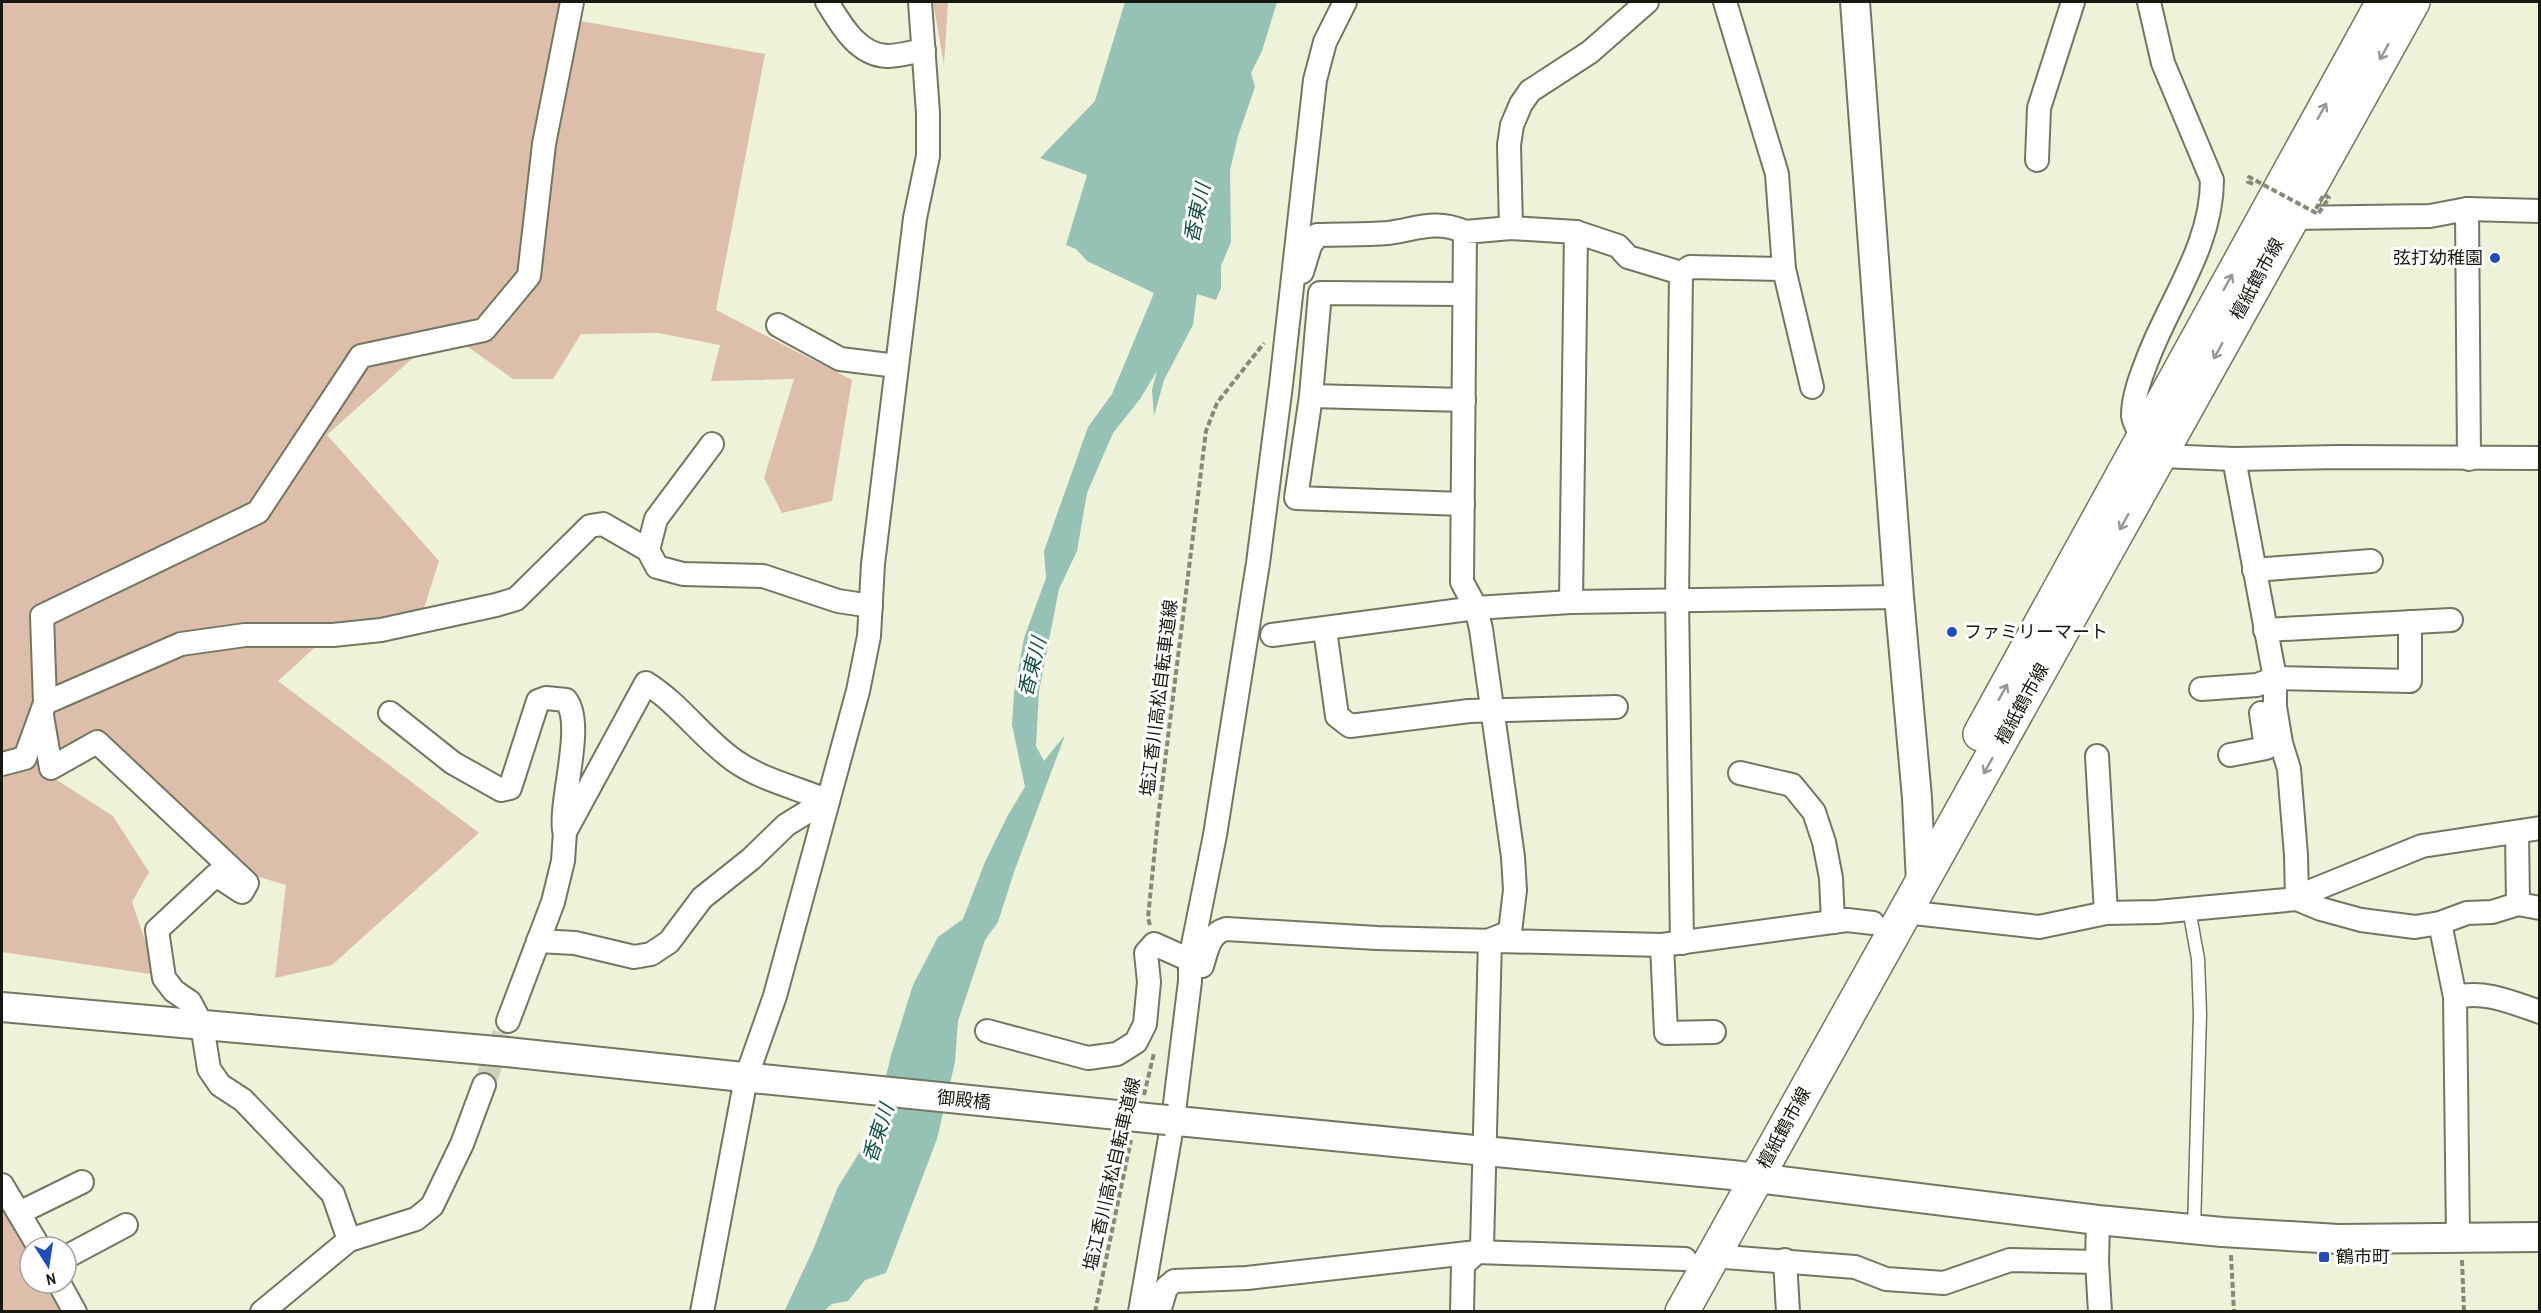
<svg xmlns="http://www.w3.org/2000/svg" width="2541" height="1313" viewBox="0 0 2541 1313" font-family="'Archivo Narrow','Noto Sans JP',sans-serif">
<rect width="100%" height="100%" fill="#eef2d9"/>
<!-- green -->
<g fill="#ddbeaa">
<path d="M2 2H559L558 17 765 54 716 310 852 380 832 501 782 513 764 478 794 379 711 381 720 345 658 333 581 334 553 379H513L444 330 327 435 439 561 423 611 334 630 278 681 479 833 332 965 275 978 286 885 246 873 99 737 52 777 113 816 149 872 132 902 157 975 2 952Z"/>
<path d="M933 2H948L944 65Z"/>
<path d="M2 1195 30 1247V1283H55L71 1311H2Z"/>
</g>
<!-- water -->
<path fill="#96c2b5" d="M1125 2H1277L1262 51 1251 73 1255 87 1238 136 1230 170 1231 242 1221 266V288L1216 300 1197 294 1193 325 1164 380 1154 416 1152 390 1157 371 1140 399 1113 433 1087 493 1077 551 1059 589 1039 691 1036 746 1044 761 1065 735 1014 872 998 922 985 940 958 1021 955 1062 937 1139 886 1273 865 1280 848 1301 832 1304 824 1311 784 1312 813 1250 838 1187 872 1132 892 1052 913 985 938 937 963 919 985 862 1008 815 1025 787 1012 725 1014 693 1024 638 1046 578 1044 551 1088 427 1112 394 1154 293 1087 261 1076 249 1066 245 1087 175 1040 158 1095 101Z"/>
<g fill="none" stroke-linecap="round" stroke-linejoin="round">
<!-- minor-tunnel -->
<path stroke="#ced1bb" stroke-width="22" stroke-dasharray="22 11" stroke-linecap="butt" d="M484 1085 508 1021"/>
<!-- service casing -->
<g stroke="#737761" stroke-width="15">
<path id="service" d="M2189 909 2198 959 2200 1014 2194 1229"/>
</g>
<!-- minor casing -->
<g stroke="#737761" stroke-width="26">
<g id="minor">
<path d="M827 2C840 23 857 55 887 56 899 56 912 52 924 50"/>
<path d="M1725 2 1777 174 1784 269"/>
<path d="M2037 160 2039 108 2073 2"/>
<path d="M2467 209 2540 211"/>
<path d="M2290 218 2430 216 2467 209 2469 459"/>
<path d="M1511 228 1509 145 1512 125 1521 104 1530 91 1590 52 1647 2"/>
<path d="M1302 272 1310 246 1317 235C1341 234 1364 235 1388 233 1417 229 1436 219 1465 232"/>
<path d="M1681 273 1690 267 1784 269 1812 387"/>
<path d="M778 325 840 359 897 366"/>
<path d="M1311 396 1464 400"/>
<path d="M2142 437C2139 431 2134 423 2133 416 2133 396 2141 376 2148 358 2170 300 2212 245 2212 180L2163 63 2149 2"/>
<path d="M2161 456 2234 459 2340 457 2540 458"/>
<path d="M2234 459 2275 678V707L2281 743 2289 769 2296 855 2297 899 2321 909 2361 920 2415 927 2440 923 2467 913 2492 912 2518 904"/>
<path d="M1463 504 1296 498 1311 396 1320 293 1464 294"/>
<path d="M648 550 656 519 712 444"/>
<path d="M2254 570 2371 561"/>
<path d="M1571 602 1576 232"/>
<path d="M1325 630 1337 716 1350 726 1469 711 1616 707"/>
<path d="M2265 630 2451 620"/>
<path d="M1272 635 1476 608 1571 602 1899 597"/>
<path d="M2201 689 2257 685 2275 678 2410 681V622"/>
<path d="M45 703 181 644 245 635H333L381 630 496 605 516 599 590 526 603 524 648 550 657 567 683 574 763 576 838 601 871 606"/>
<path d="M390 713 453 763 501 790 510 788 538 701 546 698 566 700C585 724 560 798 564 830"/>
<path d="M42 716 51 768 97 742 247 883 242 892 216 875 157 930 164 978 174 991 190 1002 202 1025 209 1069 220 1085 243 1100 333 1194 349 1240"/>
<path d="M2230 755 2266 748 2261 713"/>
<path d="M2097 756 2106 913"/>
<path d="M2 764 25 758 45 703 42 616 258 512 361 356 484 330 529 276 544 144 572 2"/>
<path d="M1740 773 1792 785 1814 812 1824 842 1831 878 1833 922"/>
<path d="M2517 832 2518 904 2540 908"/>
<path d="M1905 912 2039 927 2106 913 2157 912 2297 899 2306 893 2422 846 2540 828"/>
<path d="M2440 923 2455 997 2458 1238"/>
<path d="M538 941 575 943 634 957 651 954 669 942 702 898 751 859 786 825 812 809 826 808"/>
<path d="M1662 945 1666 1033 1714 1032"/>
<path d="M1202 966C1207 951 1208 934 1226 929L1377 938 1662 945 1847 920 1873 923"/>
<path d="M2455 997C2485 990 2511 1002 2540 1012"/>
<path d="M508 1021 553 902 563 861 565 832 646 683C680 704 702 738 735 761 762 780 798 788 828 801"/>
<path d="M987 1031 1088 1058 1117 1054 1136 1042 1145 1024 1149 982 1146 953 1154 944 1190 960"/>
<path d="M2 1185 39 1247"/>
<path d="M19 1213 82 1182"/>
<path d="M2098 1220 2097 1262 2100 1312"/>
<path d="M1712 1256 1855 1267 1886 1279 1944 1283 2010 1260 2097 1262"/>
<path d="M66 1257 126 1225"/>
<path d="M1785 1260 1788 1312"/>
<path d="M59 1283 75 1312"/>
<path d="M262 1312 349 1240 416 1219 432 1206 462 1144 484 1085"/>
<path d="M702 1312 746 1078 775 996 858 691 869 636 873 564 915 218 928 156V113L920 2"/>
<path d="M1140 1312 1173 1120 1190 981V960L1215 835 1258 563 1281 385 1315 80 1325 42 1345 2"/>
<path d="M1159 1312 1166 1288 1174 1281 1247 1278 1477 1252 1685 1259"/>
<path d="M1462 1312 1463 1265 1482 1247 1490 940 1510 932 1515 890 1513 857 1481 629 1476 608 1462 582 1465 232 1511 228 1576 232 1618 246 1628 257 1681 273 1677 599 1682 943"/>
</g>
</g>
<!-- tertiary casing -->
<g stroke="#737761" stroke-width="32">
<g id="tertiary">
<path d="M1855 2 1899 597 1917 798 1921 883"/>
<path d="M2 1007 507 1052 762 1079"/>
<path d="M1167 1120 1732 1175 2098 1220 2222 1232 2338 1239 2540 1237"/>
</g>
</g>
<!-- secondary casing -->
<g stroke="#737761" stroke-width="36">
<g id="secondary">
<path d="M1980 734 2383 2"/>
<path d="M1682 1312 2413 2"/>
</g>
</g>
<!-- path -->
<g stroke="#868978" stroke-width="4" stroke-dasharray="6 3" stroke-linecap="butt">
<path d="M1150 925 1148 918 1158 818 1206 431 1217 403 1264 343"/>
<path d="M1144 1095 1154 1053"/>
<path d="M2231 1255 2234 1312"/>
<path d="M2462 1260 2464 1312"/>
<path d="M1095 1312 1131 1140"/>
</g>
<!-- service -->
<use href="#service" stroke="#fff" stroke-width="12"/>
<!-- minor -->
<use href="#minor" stroke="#fff" stroke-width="22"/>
<!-- tertiary -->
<use href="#tertiary" stroke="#fff" stroke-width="28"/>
<!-- secondary -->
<use href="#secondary" stroke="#fff" stroke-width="33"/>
<!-- tertiary-bridge casing -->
<g stroke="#737761" stroke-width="32" stroke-linecap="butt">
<path id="tertiary-bridge" d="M762 1079 1167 1120"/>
</g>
<!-- path-bridge -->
<path stroke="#868978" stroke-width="4" stroke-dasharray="6 3" stroke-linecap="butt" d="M2253 184 2248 182 2249 177 2318 214 2329 198 2324 194 2316 209"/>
<!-- tertiary-bridge -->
<use href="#tertiary-bridge" stroke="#fff" stroke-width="28"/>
</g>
<!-- one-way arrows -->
<defs><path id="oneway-shaft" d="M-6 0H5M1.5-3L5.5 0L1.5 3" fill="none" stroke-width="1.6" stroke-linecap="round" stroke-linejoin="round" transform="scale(1.5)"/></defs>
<g stroke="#979893">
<use href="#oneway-shaft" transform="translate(2384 52) rotate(119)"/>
<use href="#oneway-shaft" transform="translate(2322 111) rotate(-61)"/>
<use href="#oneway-shaft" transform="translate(2228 282) rotate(-61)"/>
<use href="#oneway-shaft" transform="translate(2218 351) rotate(119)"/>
<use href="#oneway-shaft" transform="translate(2124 522) rotate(119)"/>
<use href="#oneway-shaft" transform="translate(2003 692) rotate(-61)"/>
<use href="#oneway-shaft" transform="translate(1988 766) rotate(119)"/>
</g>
<!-- markers -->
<g fill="#214cba" stroke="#fff" stroke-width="2">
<circle cx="2495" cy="258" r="6"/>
<circle cx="1952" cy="632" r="6"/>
<rect x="2318" y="1251" width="12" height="12" rx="3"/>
</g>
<g text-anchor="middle" stroke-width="6" stroke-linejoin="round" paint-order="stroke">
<!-- poi labels -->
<g font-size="18" fill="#171910" stroke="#fff" text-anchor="start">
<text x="2483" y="264" text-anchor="end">弦打幼稚園</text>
<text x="1964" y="638">ファミリーマート</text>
<text x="2336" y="1263">鶴市町</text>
</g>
<!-- street labels -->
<g font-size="18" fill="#171910" stroke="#fff">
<text transform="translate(2257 279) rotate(-61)" y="6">檀紙鶴市線</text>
<text transform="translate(1159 698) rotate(-83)" y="6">塩江香川高松自転車道線</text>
<text transform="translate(2022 704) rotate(-61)" y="6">檀紙鶴市線</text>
<text transform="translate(964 1100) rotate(6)" y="6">御殿橋</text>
<text transform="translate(1784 1128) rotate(-61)" y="6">檀紙鶴市線</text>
<text transform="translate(1112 1174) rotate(-77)" y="6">塩江香川高松自転車道線</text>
</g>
<!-- water labels -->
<g font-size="20" font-style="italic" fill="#114e40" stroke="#fff">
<text transform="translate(1197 213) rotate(-78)" y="7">香東川</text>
<text transform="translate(1032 667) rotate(-76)" y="7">香東川</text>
<text transform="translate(878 1133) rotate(-72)" y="7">香東川</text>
</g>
</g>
<!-- border -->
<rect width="2541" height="1313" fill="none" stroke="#171910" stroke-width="6"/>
<!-- north arrow -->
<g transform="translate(48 1265) rotate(168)"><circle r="28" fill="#ffffff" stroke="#a2a39f" stroke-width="1.5"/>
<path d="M0-4.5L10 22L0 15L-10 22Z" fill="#214cba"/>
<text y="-9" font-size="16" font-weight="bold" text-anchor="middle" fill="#171910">N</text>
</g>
</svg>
